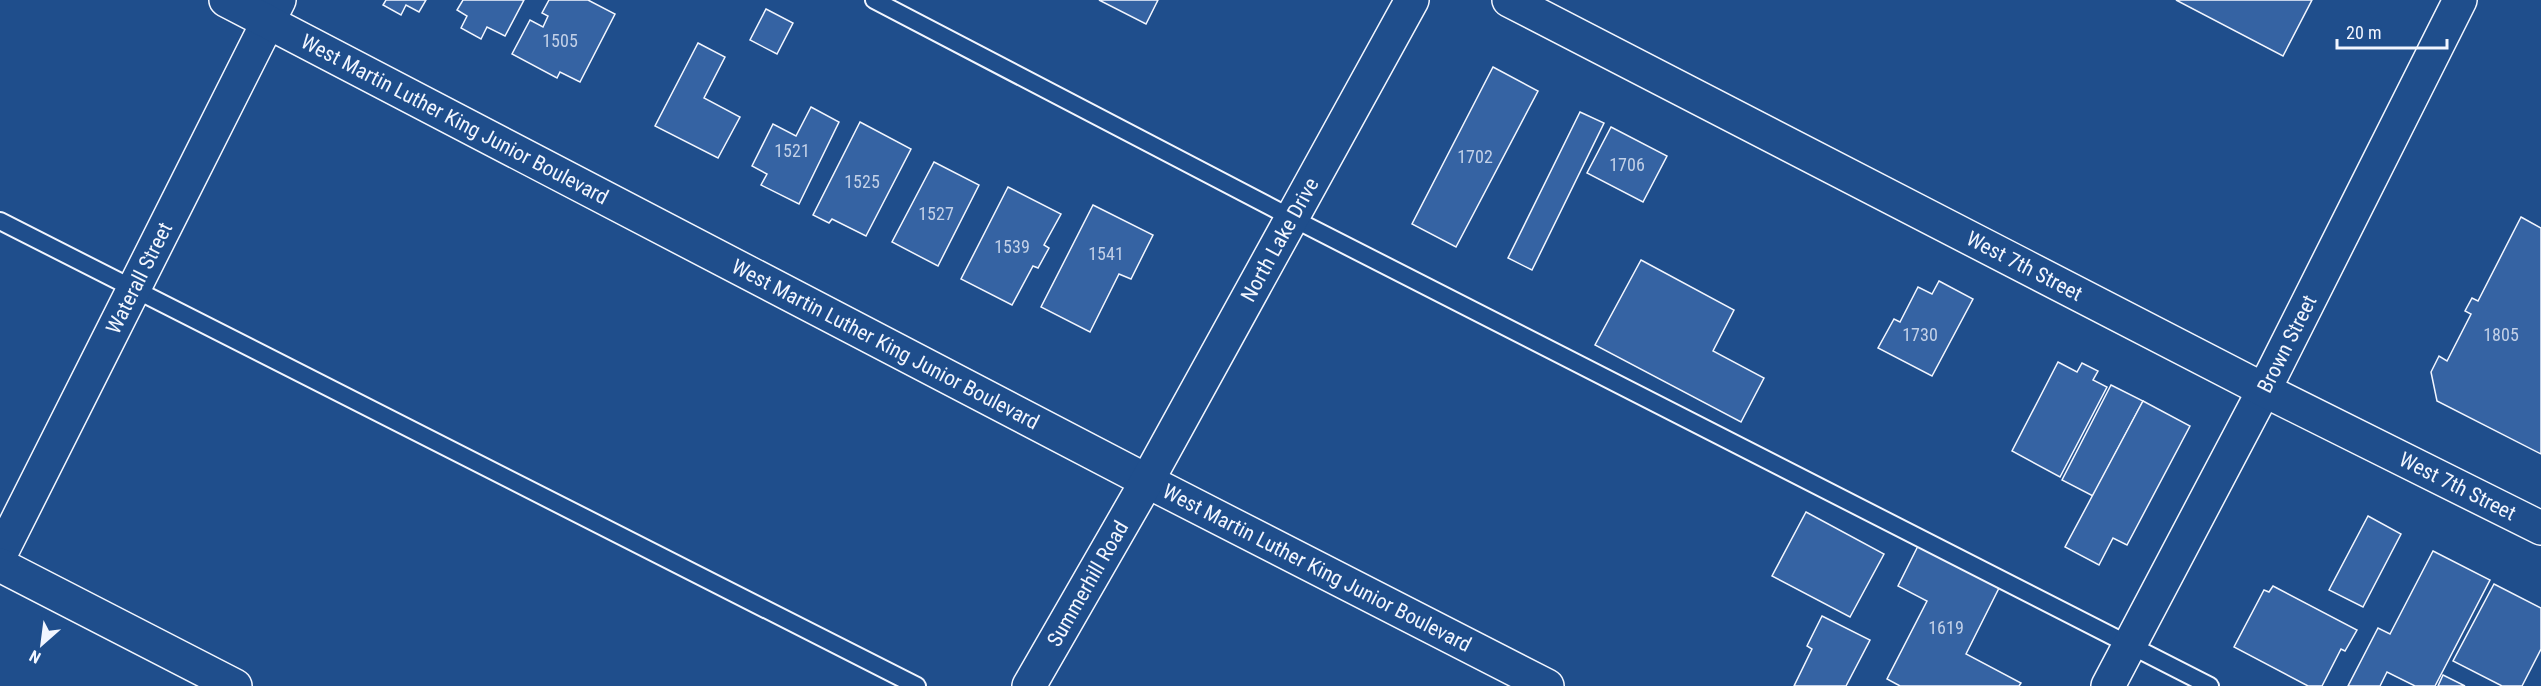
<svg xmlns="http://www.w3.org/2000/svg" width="2541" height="686" viewBox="0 0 2541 686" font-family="'Roboto Condensed',sans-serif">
<rect width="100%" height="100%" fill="#1f4e8c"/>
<!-- building -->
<g fill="#3563a3" stroke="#f2f6ff" stroke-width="1.5">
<path d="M386 0H426L419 12 406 5 401 15 383 5Z"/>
<path d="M463 0H524L505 36 487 27 481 39 461 28 467 16 457 10Z"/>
<path d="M549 0H588L615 14 580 82 560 72 557 78 512 54 530 20 543 27 548 16 542 13Z"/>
<path d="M1099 0H1158L1146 24Z"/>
<path d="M2176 0H2312L2283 56Z"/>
<path d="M766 9 793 23 777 54 750 40Z"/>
<path d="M698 43 725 57 704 98 740 117 718 158 655 126Z"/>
<path d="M1493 67 1538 91 1456 247 1412 224Z"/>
<path d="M811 107 839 122 799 204 761 185 767 174 752 166 773 124 796 136Z"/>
<path d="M1580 112 1604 123 1532 270 1508 258Z"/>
<path d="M860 122 911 149 866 236 832 219 829 223 813 215Z"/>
<path d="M1611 127 1667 156 1643 202 1587 173Z"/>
<path d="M934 162 979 185 938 266 892 242Z"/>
<path d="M1008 187 1061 214 1044 245 1049 248 1038 268 1033 266 1012 305 961 279Z"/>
<path d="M1093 205 1153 235 1131 279 1119 274 1090 332 1041 307Z"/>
<path d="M2521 217 2541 228V454L2437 401 2431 372 2439 356 2447 361 2471 314 2465 311 2472 298 2478 301Z"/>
<path d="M1641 260 1734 310 1713 351 1764 378 1741 422 1595 345Z"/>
<path d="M1939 281 1973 299 1932 376 1878 348 1894 319 1900 322 1918 287 1932 294Z"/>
<path d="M2058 362 2077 372 2082 363 2098 371 2093 380 2107 387 2060 477 2012 451Z"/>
<path d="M2111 385 2143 401 2093 496 2062 480Z"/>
<path d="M2143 401 2190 426 2127 545 2113 538 2099 565 2065 547Z"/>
<path d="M1806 512 1884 554 1850 617 1772 576Z"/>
<path d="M2368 516 2401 534 2363 607 2329 590Z"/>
<path d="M1918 546 1999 588 1966 654 2021 683 2019 686H1900L1887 679 1927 601 1898 586Z"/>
<path d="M2433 551 2490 580 2435 686H2415L2387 672 2380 686H2348L2378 628 2390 634Z"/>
<path d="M2494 584 2541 608V649L2522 686H2502L2453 661Z"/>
<path d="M2273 586 2357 630 2345 651 2341 649 2322 686H2308L2234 647 2264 590 2269 592Z"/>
<path d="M1822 616 1870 640 1846 686H1794L1812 649 1807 646Z"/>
<path d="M2443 675 2465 686H2438Z"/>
</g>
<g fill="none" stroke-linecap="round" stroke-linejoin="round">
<!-- service casing -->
<g stroke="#f2f6ff" stroke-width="20">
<g id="service">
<path d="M874 0 1292 218 2210 686"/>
<path d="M0 221 917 686"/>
</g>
</g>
<!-- minor casing -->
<g stroke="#f2f6ff" stroke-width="36">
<g id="minor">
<path id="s1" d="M0 555 279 0"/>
<path d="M0 565 235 686"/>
<path id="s2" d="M2108 686 2264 390 2460 0"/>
</g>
</g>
<!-- primary casing -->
<g stroke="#f2f6ff" stroke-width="36">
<g id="primary">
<path id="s3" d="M226 0 1147 481 1547 686"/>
<path id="s4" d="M1509 0 2264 390 2541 528"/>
<path id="s5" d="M1029 686 1147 481 1412 0"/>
</g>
</g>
<!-- service -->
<use href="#service" stroke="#1f4e8c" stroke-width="16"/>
<!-- minor -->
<use href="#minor" stroke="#1f4e8c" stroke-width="33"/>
<!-- primary -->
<use href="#primary" stroke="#1f4e8c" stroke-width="33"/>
</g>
<g text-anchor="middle" stroke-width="4.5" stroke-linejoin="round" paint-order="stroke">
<!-- number labels -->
<g font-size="18" fill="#c3d1e8">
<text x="560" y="47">1505</text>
<text x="792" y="157">1521</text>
<text x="1475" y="163">1702</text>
<text x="1627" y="171">1706</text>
<text x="862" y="188">1525</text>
<text x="936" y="220">1527</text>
<text x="1012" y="253">1539</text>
<text x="1106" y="260">1541</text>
<text x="1920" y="341">1730</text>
<text x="2501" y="341">1805</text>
<text x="1946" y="634">1619</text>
</g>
<!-- street labels -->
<g font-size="21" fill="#f2f6ff" stroke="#1f4e8c">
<text dy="7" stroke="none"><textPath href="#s3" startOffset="258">West Martin Luther King Junior Boulevard</textPath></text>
<text dy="7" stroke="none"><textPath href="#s5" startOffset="512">North Lake Drive</textPath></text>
<text dy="7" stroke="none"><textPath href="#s4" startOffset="580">West 7th Street</textPath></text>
<text dy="7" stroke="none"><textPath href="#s1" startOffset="310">Waterall Street</textPath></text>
<text dy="7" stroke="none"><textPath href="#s3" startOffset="744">West Martin Luther King Junior Boulevard</textPath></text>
<text dy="7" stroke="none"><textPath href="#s2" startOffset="386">Brown Street</textPath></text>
<text dy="7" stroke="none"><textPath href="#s4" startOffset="1066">West 7th Street</textPath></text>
<text dy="7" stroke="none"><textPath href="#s3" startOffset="1230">West Martin Luther King Junior Boulevard</textPath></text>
<text dy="7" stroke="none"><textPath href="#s5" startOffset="118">Summerhill Road</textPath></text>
</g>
</g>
<!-- north arrow -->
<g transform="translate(42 644) rotate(208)" stroke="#1f4e8c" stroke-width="4.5" paint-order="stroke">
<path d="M0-4.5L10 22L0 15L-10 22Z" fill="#f2f6ff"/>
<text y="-9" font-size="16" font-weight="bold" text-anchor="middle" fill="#f2f6ff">N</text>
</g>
<!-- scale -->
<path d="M2337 39v9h110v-9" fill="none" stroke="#f2f6ff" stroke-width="3"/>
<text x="2346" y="39" font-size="18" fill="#f2f6ff" stroke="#1f4e8c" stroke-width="4.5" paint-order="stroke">20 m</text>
</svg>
